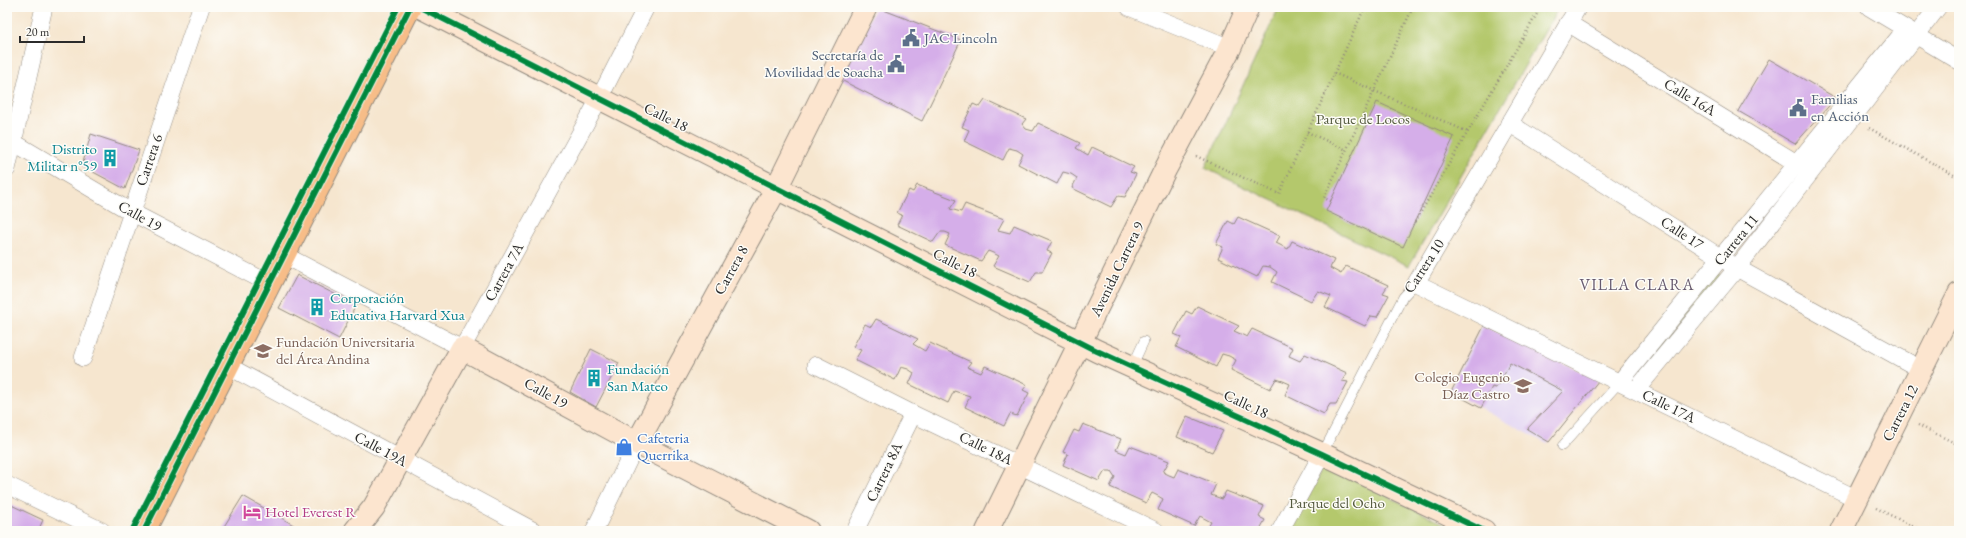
<svg xmlns="http://www.w3.org/2000/svg" width="1966" height="538" viewBox="0 0 1966 538" font-family="'EB Garamond',serif">
<rect width="100%" height="100%" fill="#fdfcf7"/>
<filter id="ink" filterUnits="userSpaceOnUse"><feTurbulence type="fractalNoise" baseFrequency=".025" numOctaves="2"/><feDisplacementMap in="SourceGraphic" scale="8" xChannelSelector="R" yChannelSelector="G"/><feConvolveMatrix kernelMatrix="1 2 1 2 8 2 1 2 1" color-interpolation-filters="sRGB"/></filter>
<filter id="wash" filterUnits="userSpaceOnUse"><feTurbulence type="fractalNoise" baseFrequency=".012" numOctaves="4" result="noise"/><feDisplacementMap in="SourceGraphic" scale="16" xChannelSelector="R" yChannelSelector="G"/><feGaussianBlur stdDeviation="0.9" result="paint"/><feColorMatrix in="noise" values="0 0 0 0 0 0 0 0 0 0 0 0 0 0 0 0 0 1.4 0 .05"/><feComposite in="paint" operator="in"/></filter>
<g filter="url(#wash)">
<rect width="100%" height="100%" fill="#f6e6cf"/>
<!-- built -->
<path fill="#e2d4f3" d="M1482 325 1599 380 1547 444 1449 391Z"/>
<!-- green -->
<g fill="#b4c86c" stroke="#707a4c">
<path d="M1279 7H1559L1409 266 1205 168Z"/>
<path d="M1718 273 1721 275 1642 370 1640 369Z"/>
<path d="M1324 465 1459 531H1290Z"/>
</g>
<g id="blocks">
<!-- building -->
<g fill="#d5aee9">
<path d="M876 7 961 40 922 121 839 79Z"/>
<path d="M1769 59 1836 98 1795 144 1738 111Z"/>
<path d="M985 100 1026 119 1022 124 1026 129 1033 131 1038 123 1080 143 1076 148 1088 155 1092 147 1134 167 1130 172 1136 174 1125 197 1118 196 1111 207 1072 188 1077 178 1071 174 1063 172 1057 184 1018 164 1023 154 1017 150 1009 148 1003 160 964 141 969 130 962 127 973 104 980 107Z"/>
<path d="M1377 102 1454 137 1403 247 1326 211Z"/>
<path d="M91 134 139 150 125 189 82 166Z"/>
<path d="M917 185 956 200 950 209 961 212 965 204 1004 219 998 230 1010 233 1014 225 1052 241 1047 251 1052 253 1042 272H1036L1030 282 993 266 999 256 993 253 988 251 981 261 945 245 950 234 945 232H940L933 242 897 225 902 215 897 213 909 190 913 192Z"/>
<path d="M1238 217 1280 236 1276 243 1288 249 1292 241 1334 260 1330 268 1341 274 1346 266 1388 285 1383 293 1389 295 1377 317 1371 316 1365 326 1325 307 1331 296 1318 291 1311 301 1272 282 1277 272 1270 267 1263 266 1257 277 1218 258 1223 247 1216 244 1228 221 1234 224Z"/>
<path d="M297 275 356 305 339 339 279 308Z"/>
<path d="M1197 306 1239 326 1234 331 1247 337 1252 329 1293 348 1289 356 1300 361 1305 354 1347 373 1342 381 1348 382 1336 404H1330L1324 414 1285 395 1290 384 1283 381 1276 379 1270 389 1231 370 1236 360 1229 356 1222 354 1216 367 1176 347 1181 337 1174 334 1186 311 1192 314Z"/>
<path d="M876 319 918 339 913 344 925 351 930 343 971 362 967 367 981 373 985 366 1027 385 1023 390 1029 393 1017 416 1010 414 1004 426 965 407 970 396 954 391 948 403 909 384 914 373 908 369 901 367 895 380 855 360 861 350 853 347 865 324 871 327Z"/>
<path d="M1484 326 1599 380 1549 442 1527 429 1563 391 1510 363 1496 388 1492 387 1481 408 1451 392Z"/>
<path d="M591 349 619 363 596 407 570 392Z"/>
<path d="M1187 416 1223 431 1212 452 1177 437Z"/>
<path d="M1083 424 1121 439 1116 450 1126 454 1130 446 1169 461 1163 472 1169 475 1174 477 1178 469 1216 484 1211 495 1222 499 1226 491 1264 506 1259 517 1265 520 1259 531H1206L1211 522 1200 516 1194 526 1158 510 1163 499 1158 496 1152 493 1146 503 1110 487 1115 477 1111 471H1105L1099 481 1063 465 1068 454 1063 452 1074 430 1079 432Z"/>
<path d="M243 496 304 531H228L223 528Z"/>
<path d="M7 503 43 520 38 531H7Z"/>
</g>
</g>
</g>
<g filter="url(#ink)">
<use href="#blocks" fill-opacity="0" stroke="#90887d" stroke-width="1"/>
<g fill="none" stroke-linecap="round" stroke-linejoin="round">
<!-- lane casing -->
<g stroke="#90887d" stroke-width="10">
<g id="lane">
<path d="M1132 367 1144 341"/>
<path d="M1562 446 1620 382"/>
<path d="M1322 454 1403 297 1416 283"/>
</g>
</g>
<!-- street casing -->
<g stroke="#90887d" stroke-width="18">
<g id="street">
<path d="M1129 7 1230 48"/>
<path d="M1578 7 1416 283 1857 499"/>
<path d="M1869 7 1959 61"/>
<path d="M1568 23 1806 169"/>
<path d="M1509 123 1737 268 1922 370"/>
<path d="M13 142 131 212 270 284"/>
<path d="M7 169 44 7"/>
<path d="M284 255 462 348 599 99 646 7"/>
<path d="M83 358 201 7"/>
<path d="M816 365 913 414 1156 531"/>
<path d="M228 366 534 531"/>
<path d="M1620 382 1905 30"/>
<path d="M1636 390 1737 268 1938 7"/>
<path d="M7 485 102 531"/>
<path d="M594 531 637 443"/>
<path d="M855 531 913 414"/>
<path d="M1280 531 1322 454"/>
</g>
</g>
<!-- secondary casing -->
<g stroke="#90887d" stroke-width="24">
<g id="secondary">
<path d="M420 7 1097 351 1322 454 1484 531"/>
<path d="M637 443 777 187 866 7"/>
<path d="M355 531 374 507 462 348 637 443 808 531"/>
<path d="M987 531 1166 168 1230 48 1248 7"/>
<path d="M1841 531 1959 294"/>
</g>
</g>
<!-- primary casing -->
<g stroke="#90887d" stroke-width="24">
<path id="primary" d="M144 531 410 7"/>
</g>
<!-- path -->
<g stroke="#90887d" stroke-width="2.5" stroke-dasharray="1 3" stroke-linecap="butt">
<path d="M1334 73 1468 132"/>
<path d="M1869 128 1959 178"/>
<path d="M1307 132 1347 150"/>
<path d="M1196 156 1279 194 1365 7"/>
<path d="M1331 201 1324 198 1413 7"/>
<path d="M1415 222 1541 7"/>
<path d="M1918 425 1959 445"/>
<path d="M1876 508 1922 531"/>
</g>
<!-- lane -->
<use href="#lane" stroke="#fff" stroke-width="9"/>
<!-- street -->
<use href="#street" stroke="#fff" stroke-width="17"/>
<!-- secondary -->
<use href="#secondary" stroke="#fce5cf" stroke-width="22"/>
<!-- primary -->
<use href="#primary" stroke="#f7bd88" stroke-width="22"/>
<!-- cycleway casing -->
<g stroke="#fdfcf7" stroke-width="8">
<g id="cycleway">
<path d="M420 7 1097 351 1322 454 1484 531"/>
<path d="M132 531 398 7"/>
<path d="M144 531 410 7"/>
</g>
</g>
<!-- cycleway -->
<use href="#cycleway" stroke="#00873e" stroke-width="6"/>
</g>
</g>
<!-- icons -->
<defs>
<g id="civic-bare" transform="scale(1.38)"><path d="M-.6-6.5H3V-4.5H.6V-3L4-1V1h2V6H-6V1h2V-1L-.6-3ZM-1.2 2.5V6h2.4V2.5Z" fill="#5c6f8a" stroke="#fdfcf7" stroke-width="2.5" paint-order="stroke"/></g>
<g id="building-bare" transform="scale(1.38)"><path d="M-4-6H4V6H1V3H-1V6H-4ZM-2.5-4.3h1.7v1.8h-1.7ZM.8-4.3h1.7v1.8H.8ZM-2.5-1h1.7V.8h-1.7ZM.8-1h1.7V.8H.8Z" fill="#0f9aa8" stroke="#fdfcf7" stroke-width="2.5" paint-order="stroke"/></g>
<g id="university-bare" transform="scale(1.38)"><path d="M0-5L7-2L0 1L-7-2ZM-4 1L0 2.5L4 1V4Q0 6-4 4Z" fill="#8d6e63" stroke="#fdfcf7" stroke-width="2.5" paint-order="stroke"/></g>
<g id="school-bare" transform="scale(1.38)"><path d="M0-5L7-2L0 1L-7-2ZM-4 1L0 2.5L4 1V4Q0 6-4 4Z" fill="#8d6e63" stroke="#fdfcf7" stroke-width="2.5" paint-order="stroke"/></g>
<g id="shop-bare" transform="scale(1.38)"><path d="M-5-2.5h2.3a2.7 3.5 0 0 1 5.4 0H5L5.5 6h-11ZM-1.5-2.5h3a1.5 2.3 0 0 0-3 0Z" fill="#3f7fe0" stroke="#fdfcf7" stroke-width="2.5" paint-order="stroke"/></g>
<g id="hotel-bare" transform="scale(1.38)"><path d="M-6-4.5h1.5V1H6V5H4.5V3h-9V5H-6ZM-4 0a1.8 1.8 0 1 1 3.6 0ZM.5 0V-2.5h3Q6-2.5 6 0Z" fill="#d1479c" stroke="#fdfcf7" stroke-width="2.5" paint-order="stroke"/></g>
</defs>
<g fill-rule="evenodd">
<use href="#civic-bare" x="911" y="38"/>
<use href="#civic-bare" x="896" y="64"/>
<use href="#civic-bare" x="1798" y="108"/>
<use href="#building-bare" x="110" y="158"/>
<use href="#building-bare" x="317" y="307"/>
<use href="#university-bare" x="263" y="351"/>
<use href="#building-bare" x="594" y="378"/>
<use href="#school-bare" x="1523" y="386"/>
<use href="#shop-bare" x="624" y="447"/>
<use href="#hotel-bare" x="252" y="512"/>
</g>
<g text-anchor="middle" stroke-width="3" stroke-linejoin="round" paint-order="stroke">
<!-- service labels -->
<g font-size="15" fill="#4e5e75" stroke="#fdfcf7" text-anchor="start">
<text x="924" y="43">JAC Lincoln</text>
<text x="883" y="60" text-anchor="end">Secretaría de<tspan x="883" dy="17">Movilidad de Soacha</tspan></text>
<text x="1811" y="104">Familias<tspan x="1811" dy="17">en Acción</tspan></text>
</g>
<!-- street labels -->
<g font-size="15" fill="#2b2b2b" stroke="#fdfcf7">
<text transform="translate(1690 97) rotate(31)" y="5">Calle 16A</text>
<text transform="translate(666 117) rotate(26)" y="5">Calle 18</text>
<text transform="translate(149 160) rotate(-71)" y="5">Carrera 6</text>
<text transform="translate(140 216) rotate(29)" y="5">Calle 19</text>
<text transform="translate(1682 233) rotate(33)" y="5">Calle 17</text>
<text transform="translate(1736 240) rotate(-51)" y="5">Carrera 11</text>
<text transform="translate(955 263) rotate(27)" y="5">Calle 18</text>
<text transform="translate(1424 266) rotate(-57)" y="5">Carrera 10</text>
<text transform="translate(1117 269) rotate(-64)" y="5">Avenida Carrera 9</text>
<text transform="translate(731 270) rotate(-61)" y="5">Carrera 8</text>
<text transform="translate(504 272) rotate(-61)" y="5">Carrera 7A</text>
<text transform="translate(546 393) rotate(29)" y="5">Calle 19</text>
<text transform="translate(1246 404) rotate(25)" y="5">Calle 18</text>
<text transform="translate(1669 406) rotate(26)" y="5">Calle 17A</text>
<text transform="translate(1900 413) rotate(-63)" y="5">Carrera 12</text>
<text transform="translate(986 448) rotate(26)" y="5">Calle 18A</text>
<text transform="translate(381 449) rotate(28)" y="5">Calle 19A</text>
<text transform="translate(884 472) rotate(-64)" y="5">Carrera 8A</text>
</g>
<!-- park labels -->
<g font-size="15" fill="#545a3e" stroke="#fdfcf7">
<text x="1363" y="124">Parque de Locos</text>
<text x="1337" y="508">Parque del Ocho</text>
</g>
<!-- culture labels -->
<g font-size="15" fill="#0d838f" stroke="#fdfcf7" text-anchor="start">
<text x="97" y="154" text-anchor="end">Distrito<tspan x="97" dy="17">Militar n°59</tspan></text>
<text x="330" y="303">Corporación<tspan x="330" dy="17">Educativa Harvard Xua</tspan></text>
<text x="607" y="374">Fundación<tspan x="607" dy="17">San Mateo</tspan></text>
</g>
<!-- education labels -->
<g font-size="15" fill="#785e54" stroke="#fdfcf7" text-anchor="start">
<text x="276" y="347">Fundación Universitaria<tspan x="276" dy="17">del Área Andina</tspan></text>
<text x="1510" y="382" text-anchor="end">Colegio Eugenio<tspan x="1510" dy="17">Díaz Castro</tspan></text>
</g>
<!-- shop labels -->
<g font-size="15" fill="#366cbe" stroke="#fdfcf7" text-anchor="start">
<text x="637" y="443">Cafeteria<tspan x="637" dy="17">Querrika</tspan></text>
</g>
<!-- hotel labels -->
<g font-size="15" fill="#b23c85" stroke="#fdfcf7" text-anchor="start">
<text x="265" y="517">Hotel Everest R</text>
</g>
<!-- neighbourhood labels -->
<g font-size="16" letter-spacing="1" fill="#66596e" stroke="#fdfcf7">
<text x="1637" y="290">VILLA CLARA</text>
</g>
</g>
<!-- margin -->
<rect width="1966" height="538" fill="none" stroke="#fdfcf7" stroke-width="24"/>
<!-- scale -->
<path d="M20 36v6h64v-6" fill="none" stroke="#2b2b2b" stroke-width="2"/>
<text x="26" y="36" font-size="12" fill="#2b2b2b" stroke="#fdfcf7" stroke-width="3" paint-order="stroke">20 m</text>
</svg>
